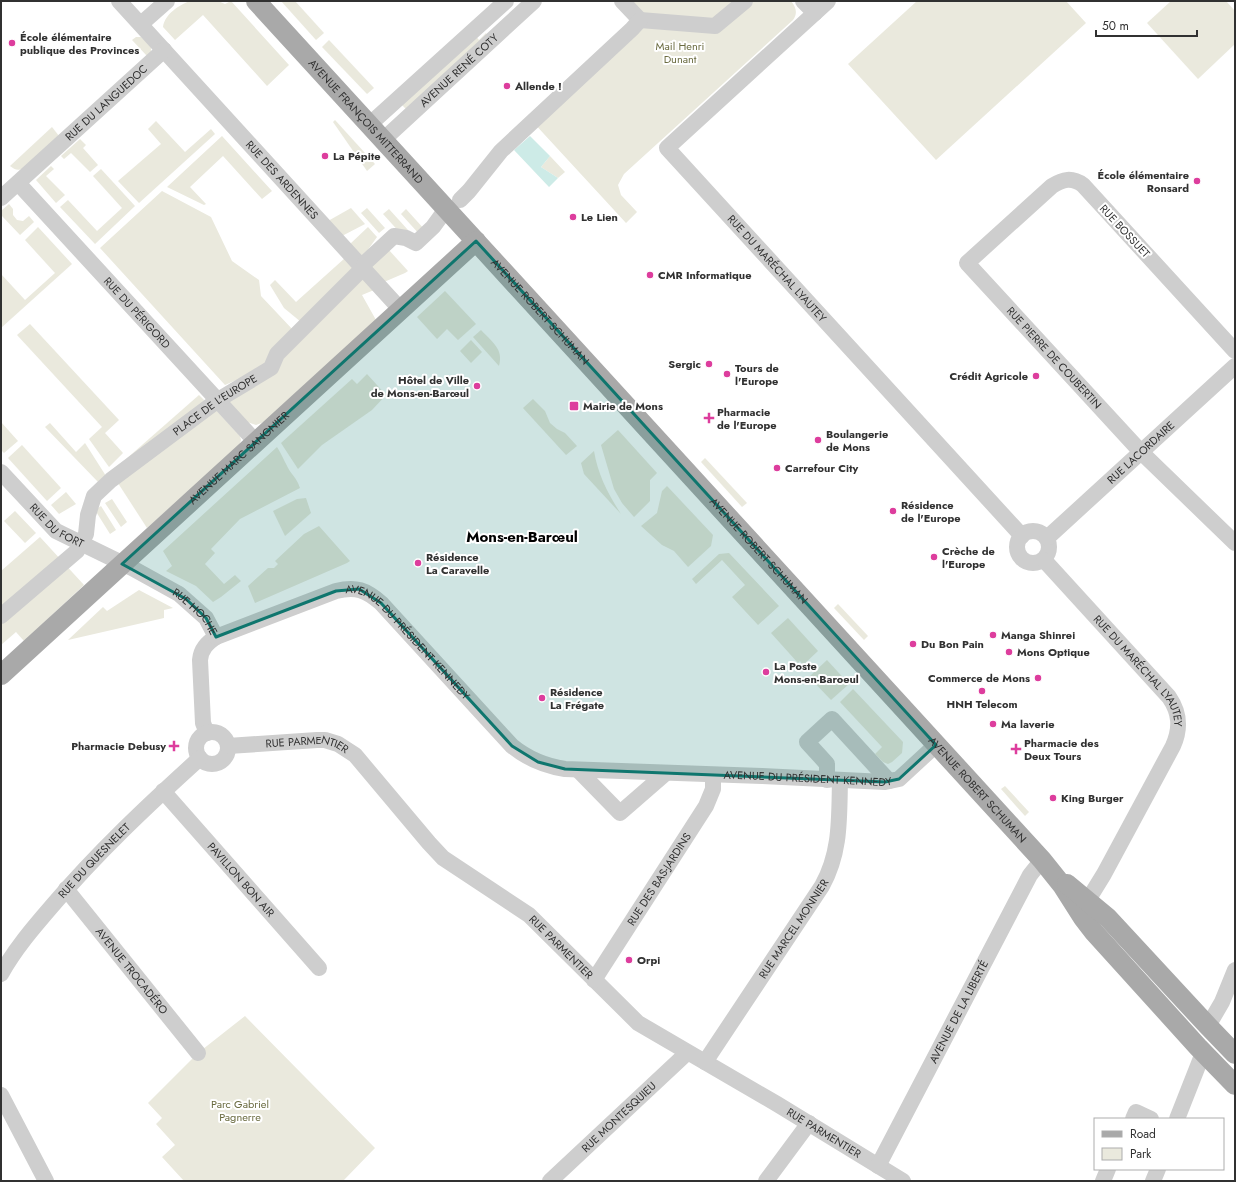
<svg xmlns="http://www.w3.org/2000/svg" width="1236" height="1182" viewBox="0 0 1236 1182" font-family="Jost,sans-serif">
<rect width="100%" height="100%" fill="#fff"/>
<!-- green -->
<g fill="#eae9dd">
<path d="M190 1H218L225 4 231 1 289 65 267 86 203 15 175 40 163 27C165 14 179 5 190 1Z"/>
<path d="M281 1H295L324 33 316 40Z"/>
<path d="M622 1H791C796 7 798 13 793 20L624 174 618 185 621 195 637 212 626 223 532 121 640 20Z"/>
<path d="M917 1H1066L1086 23 936 160 848 64Z"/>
<path d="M1171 1H1226L1235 11V44L1198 79 1147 23Z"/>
<path d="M486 33 488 37 407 110 400 103 475 35 479 40Z"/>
<path d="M136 37H141L151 46V52L147 56 132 40Z"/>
<path d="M329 40 374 88 367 94 322 47Z"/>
<path d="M335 120 375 164 367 171 333 122Z"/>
<path d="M156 121 185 152 211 129 215 134 139 203 118 181 161 144 148 129Z"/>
<path d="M52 127 59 136 24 168C18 171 15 170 10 166Z"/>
<path d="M222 136 272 191 262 199 223 156 190 187 206 204 204 205 167 187Z"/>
<path d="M80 139 86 145 83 148 98 165 90 172 71 153 64 159 61 156Z"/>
<path d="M550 156 565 172 558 178 541 167Z"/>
<path d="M51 166 54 169 46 176 65 195 56 203 36 180Z"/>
<path d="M101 169 135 206 95 244 60 207 68 200 97 231 122 208 93 176Z"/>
<path d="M162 191 211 217 232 261 259 280 261 296 294 331 269 366 225 385 100 248Z"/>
<path d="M9 204 13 209V215L17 220 23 221 29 216 34 222 20 235 2 216H1V211Z"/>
<path d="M351 208 365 224 342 236 328 221Z"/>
<path d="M367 208 385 228 379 233 361 213Z"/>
<path d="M389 209 408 230 402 235 383 214Z"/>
<path d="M406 209 425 230 420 235 401 214Z"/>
<path d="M38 227 72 264 1 328V274L25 300 55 273 25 240Z"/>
<path d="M368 227 377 237 362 258 350 244Z"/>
<path d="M388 249 408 271 405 273 384 282 369 266Z"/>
<path d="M345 258 355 269 301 322 284 308 270 285 275 280 296 302Z"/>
<path d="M361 275 374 290 362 295 376 320 264 422 256 425 247 422 226 399 278 360Z"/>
<path d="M445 291 476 324 458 340 447 329 437 339 417 317Z"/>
<path d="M30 324 119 420 105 433 123 453 109 467 89 439 102 427 17 335Z"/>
<path d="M481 330C492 342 504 349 499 366L473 337Z"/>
<path d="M471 340 482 352 471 363 460 351Z"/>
<path d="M367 374 386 395 372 410 322 445 298 469 281 443 352 379 357 384Z"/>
<path d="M199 395 207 403 117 467Z"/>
<path d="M533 399 545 411 550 423 557 429 565 433 577 446 566 455 523 408Z"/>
<path d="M215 409 240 436 241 440 239 446 147 528 116 480Z"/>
<path d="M1 422 18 441 4 453 1 450Z"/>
<path d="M50 423 76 452 85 443 106 476 99 483 45 427Z"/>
<path d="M618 430 657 473 650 480V501L634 517 622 503 614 489 601 445Z"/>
<path d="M22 445 61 488 47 501 8 458Z"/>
<path d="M277 447C283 456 286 466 292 474 296 479 298 482 300 488L240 519 211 549 215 553 205 564 224 584 235 575 241 581 221 597 213 602 196 586 166 571 172 566 163 551Z"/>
<path d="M594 451C598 475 608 494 621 514L584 474 581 463Z"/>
<path d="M705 458 747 503 742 507 701 462Z"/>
<path d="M667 486 713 535 711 546 688 567 674 551 662 545 641 526 657 513 662 491Z"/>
<path d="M66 492 76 504 59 514 51 505Z"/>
<path d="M306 498 311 513 285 536 273 511 297 499Z"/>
<path d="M112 499 127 522 121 527 105 503Z"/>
<path d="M101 506 116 530 110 534 95 510Z"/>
<path d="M15 511 36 533 25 543 4 521Z"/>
<path d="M319 526 350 561 347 563 255 603 248 586 268 568H274L278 564 275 561 304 534Z"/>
<path d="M40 537 84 585 24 641 16 632 1 645V571Z"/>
<path d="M729 553 779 606 758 625 732 597 745 585 722 560 696 584 692 579 719 554Z"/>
<path d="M139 590 173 608 164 610V618L68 640 103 607 107 611Z"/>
<path d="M838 604 868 636 864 640 834 608Z"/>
<path d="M788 618 818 651 803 665 800 661 798 663 771 633Z"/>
<path d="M827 660 849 684 831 700 809 677Z"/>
<path d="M853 689 903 742 902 753 892 762 888 764 883 762 875 754 882 747 840 702Z"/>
<path d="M1005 786 1029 812 1025 816 1001 789Z"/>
<path d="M245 1016 375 1148 343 1181H184L162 1157 175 1145 156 1124 162 1118 148 1103 198 1053Z"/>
</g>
<!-- water -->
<path fill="#cdebe7" d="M530 136 550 156 541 167 558 178 549 187 514 150Z"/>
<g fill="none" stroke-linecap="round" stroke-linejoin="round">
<!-- minor -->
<g stroke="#cecece" stroke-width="16">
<path id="s1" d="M119 1 401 310"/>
<path d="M622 1 640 20"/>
<path d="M803 1 815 13"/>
<path id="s2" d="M828 1 667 148 1022 536"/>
<path d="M640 20 715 26 745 1"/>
<path d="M141 24 167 1"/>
<path d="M369 125 506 1"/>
<path id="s3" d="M383 140 534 1"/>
<path id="s4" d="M18 183 256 442"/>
<path id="s5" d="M1 198 164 50"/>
<path d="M460 200 469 191 501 151 632 29 640 20"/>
<path id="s6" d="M1235 351 1083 185C1072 177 1063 179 1052 186L967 263 1141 452 1235 543"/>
<path id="s7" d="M1 472 56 531 132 568 179 594 206 618 216 637C207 643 201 649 200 660L203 723 207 733"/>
<circle cx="1033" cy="547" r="16"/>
<path id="s8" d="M1047 538 1235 366"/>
<path id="s9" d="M1044 560 1169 697C1180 713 1181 728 1173 746L1104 874 1088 900"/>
<path id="s10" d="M1 616 77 551 86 534 88 515 94 496 111 480 218 400 271 368 277 354 363 268 366 262 394 236 406 238 416 243 433 227 441 216"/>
<path id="s11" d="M216 637 336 591C356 586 366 590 381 603L512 746C528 759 545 766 565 769L762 776 885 782 899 779 936 745"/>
<circle cx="212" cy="748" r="16"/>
<path id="s12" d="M228 746 317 740H325L338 744 355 755 429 843 443 858 529 915 638 1023 777 1104 903 1181"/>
<path d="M578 770 620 813 666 773"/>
<path d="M827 780V764L807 742 832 719 889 781"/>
<path id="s13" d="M163 791 319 968"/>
<path id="s14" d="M66 889 198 1053"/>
<path id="s15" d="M1 974C15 949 33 928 52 906 97 853 148 805 200 758"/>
<path id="s16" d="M594 980 706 806 713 789V775"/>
<path d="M1208 1026 1222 1002 1235 970"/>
<path id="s17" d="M705 1062 822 886C841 852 839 818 840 780"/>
<path d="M1 1095 46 1181"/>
<path d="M1133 1119 1136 1112 1151 1119"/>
<path d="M1177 1119 1203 1053"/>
<path id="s18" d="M878 1166 1030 875 1042 860"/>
<path id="s19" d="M550 1181 687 1053"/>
<path d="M766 1181 809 1123"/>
<path d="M1103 1181 1108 1169"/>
<path d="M1153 1181 1158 1169"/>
</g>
<!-- major -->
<g stroke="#a9a9a9" stroke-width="20">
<path id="s20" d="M256 1 1042 860 1062 885 1083 918 1093 931 1198 1047 1235 1085"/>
<path id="s21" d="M1 675 476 241"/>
<path d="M1067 884 1108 918 1208 1026 1235 1054"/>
</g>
</g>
<!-- marked area -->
<path fill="#0f766e" fill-opacity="0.2" stroke="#0f766e" stroke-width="3" stroke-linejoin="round" d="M476 241 936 745 899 779 885 782 565 769 538 762 512 746 381 603 359 589 336 591 216 637 206 618 186 599 122 564Z"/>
<!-- markers -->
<g fill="#dd3d9d" stroke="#fff" stroke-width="1.5">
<circle cx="12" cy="43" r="4"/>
<circle cx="507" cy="86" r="4"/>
<circle cx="325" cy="156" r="4"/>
<circle cx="1197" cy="181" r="4"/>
<circle cx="573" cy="217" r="4"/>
<circle cx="650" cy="275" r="4"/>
<circle cx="709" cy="364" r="4"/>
<circle cx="727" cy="374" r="4"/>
<circle cx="1036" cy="376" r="4"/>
<circle cx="477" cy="386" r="4"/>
<rect x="569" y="401" width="10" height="10" rx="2"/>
<path d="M707 412h4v4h4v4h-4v4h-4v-4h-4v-4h4z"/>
<circle cx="818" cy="440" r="4"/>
<circle cx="777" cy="468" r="4"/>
<circle cx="893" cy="511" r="4"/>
<circle cx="934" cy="557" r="4"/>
<circle cx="418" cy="563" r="4"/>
<circle cx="993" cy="635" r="4"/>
<circle cx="913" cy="644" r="4"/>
<circle cx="1009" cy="652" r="4"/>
<circle cx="766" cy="672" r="4"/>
<circle cx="1038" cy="678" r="4"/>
<circle cx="982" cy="691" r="4"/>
<circle cx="542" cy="698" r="4"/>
<circle cx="993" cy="724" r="4"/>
<path d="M172 740h4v4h4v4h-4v4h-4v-4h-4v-4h4z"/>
<path d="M1014 743h4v4h4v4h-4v4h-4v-4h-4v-4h4z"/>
<circle cx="1053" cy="798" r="4"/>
<circle cx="629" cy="960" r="4"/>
</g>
<g text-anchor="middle" stroke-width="4" stroke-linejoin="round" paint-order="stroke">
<!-- poi labels -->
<g font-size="11" font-weight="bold" fill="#313131" stroke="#fff" text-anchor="start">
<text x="20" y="41">École élémentaire<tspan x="20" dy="13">publique des Provinces</tspan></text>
<text x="515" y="90">Allende !</text>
<text x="333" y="160">La Pépite</text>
<text x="1189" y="179" text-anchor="end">École élémentaire<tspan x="1189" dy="13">Ronsard</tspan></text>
<text x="581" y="221">Le Lien</text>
<text x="658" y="279">CMR Informatique</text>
<text x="701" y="368" text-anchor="end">Sergic</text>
<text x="735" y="372">Tours de<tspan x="735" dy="13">l'Europe</tspan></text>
<text x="1028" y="380" text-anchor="end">Crédit Agricole</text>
<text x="469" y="384" text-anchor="end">Hôtel de Ville<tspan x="469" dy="13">de Mons-en-Barœul</tspan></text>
<text x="583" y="410">Mairie de Mons</text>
<text x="717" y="416">Pharmacie<tspan x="717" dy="13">de l'Europe</tspan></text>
<text x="826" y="438">Boulangerie<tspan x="826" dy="13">de Mons</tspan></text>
<text x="785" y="472">Carrefour City</text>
<text x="901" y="509">Résidence<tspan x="901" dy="13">de l'Europe</tspan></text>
<text x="942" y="555">Crèche de<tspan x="942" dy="13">l'Europe</tspan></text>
<text x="426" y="561">Résidence<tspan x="426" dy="13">La Caravelle</tspan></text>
<text x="1001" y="639">Manga Shinrei</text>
<text x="921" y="648">Du Bon Pain</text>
<text x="1017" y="656">Mons Optique</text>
<text x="774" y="670">La Poste<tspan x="774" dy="13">Mons-en-Baroeul</tspan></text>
<text x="1030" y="682" text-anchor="end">Commerce de Mons</text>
<text x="550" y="696">Résidence<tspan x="550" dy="13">La Frégate</tspan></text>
<text x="982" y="708" text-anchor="middle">HNH Telecom</text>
<text x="1001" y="728">Ma laverie</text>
<text x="1024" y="747">Pharmacie des<tspan x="1024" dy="13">Deux Tours</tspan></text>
<text x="166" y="750" text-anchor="end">Pharmacie Debusy</text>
<text x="1061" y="802">King Burger</text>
<text x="637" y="964">Orpi</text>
</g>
<!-- park labels -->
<g font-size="11" fill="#6a6b40" stroke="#fff">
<text x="680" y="50">Mail Henri<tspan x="680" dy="13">Dunant</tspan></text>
<text x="240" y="1108">Parc Gabriel<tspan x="240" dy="13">Pagnerre</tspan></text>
</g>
<!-- street labels -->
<g font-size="11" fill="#313131" stroke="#fff">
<text dy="4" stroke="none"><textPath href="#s3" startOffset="103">AVENUE RENÉ COTY</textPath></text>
<text dy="4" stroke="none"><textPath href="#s5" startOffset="142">RUE DU LANGUEDOC</textPath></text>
<text dy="4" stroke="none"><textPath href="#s20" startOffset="163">AVENUE FRANÇOIS MITTERRAND</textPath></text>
<text dy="4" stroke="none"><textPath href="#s1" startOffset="242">RUE DES ARDENNES</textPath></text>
<text transform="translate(1125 231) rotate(47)" y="4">RUE BOSSUET</text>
<text dy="4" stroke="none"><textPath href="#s2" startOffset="381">RUE DU MARÉCHAL LYAUTEY</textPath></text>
<text dy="4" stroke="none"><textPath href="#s20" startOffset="421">AVENUE ROBERT SCHUMAN</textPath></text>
<text dy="4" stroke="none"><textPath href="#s4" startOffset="176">RUE DU PÉRIGORD</textPath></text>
<text dy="4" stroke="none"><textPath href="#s6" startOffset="502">RUE PIERRE DE COUBERTIN</textPath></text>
<text dy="4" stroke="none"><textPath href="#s10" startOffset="310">PLACE DE L'EUROPE</textPath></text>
<text dy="4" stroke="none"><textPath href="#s8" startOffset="127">RUE LACORDAIRE</textPath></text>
<text dy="4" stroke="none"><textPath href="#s21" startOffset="322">AVENUE MARC SANGNIER</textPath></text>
<text dy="4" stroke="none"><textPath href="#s7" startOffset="78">RUE DU FORT</textPath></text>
<text dy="4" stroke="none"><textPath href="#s20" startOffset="745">AVENUE ROBERT SCHUMAN</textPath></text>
<text dy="4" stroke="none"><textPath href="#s7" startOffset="243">RUE HOCHE</textPath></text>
<text dy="4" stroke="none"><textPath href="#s11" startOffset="222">AVENUE DU PRÉSIDENT KENNEDY</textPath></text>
<text dy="4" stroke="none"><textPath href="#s9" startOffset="147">RUE DU MARÉCHAL LYAUTEY</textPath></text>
<text dy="4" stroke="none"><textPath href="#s12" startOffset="80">RUE PARMENTIER</textPath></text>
<text dy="4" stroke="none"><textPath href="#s11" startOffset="673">AVENUE DU PRÉSIDENT KENNEDY</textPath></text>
<text dy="4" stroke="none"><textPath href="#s20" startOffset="1069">AVENUE ROBERT SCHUMAN</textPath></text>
<text dy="4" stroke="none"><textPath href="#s15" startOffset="147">RUE DU QUESNELET</textPath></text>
<text dy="4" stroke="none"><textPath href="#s16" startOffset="120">RUE DES BAS-JARDINS</textPath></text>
<text dy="4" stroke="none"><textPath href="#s13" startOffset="118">PAVILLON BON AIR</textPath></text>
<text dy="4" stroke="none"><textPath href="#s17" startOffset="160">RUE MARCEL MONNIER</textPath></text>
<text dy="4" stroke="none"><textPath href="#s12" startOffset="415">RUE PARMENTIER</textPath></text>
<text dy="4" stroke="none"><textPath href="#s14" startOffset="105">AVENUE TROCADÉRO</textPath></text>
<text dy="4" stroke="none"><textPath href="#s18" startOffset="174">AVENUE DE LA LIBERTÉ</textPath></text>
<text dy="4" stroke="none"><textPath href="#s19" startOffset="94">RUE MONTESQUIEU</textPath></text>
<text dy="4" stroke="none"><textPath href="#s12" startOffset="739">RUE PARMENTIER</textPath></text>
</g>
<!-- district labels -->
<g font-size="15" font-weight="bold" fill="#000" stroke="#fff">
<text x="522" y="542">Mons-en-Barœul</text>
</g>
</g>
<!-- border -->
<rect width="1236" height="1182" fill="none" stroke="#313131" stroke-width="4"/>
<!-- legend -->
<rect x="1094" y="1118" width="130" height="52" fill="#ffffff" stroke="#adadad"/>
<rect x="1102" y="1131" width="20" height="6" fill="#a9a9a9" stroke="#adadad"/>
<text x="1130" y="1138" font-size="12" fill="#313131">Road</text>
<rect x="1102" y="1148" width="20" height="12" fill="#eae9dd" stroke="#adadad"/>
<text x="1130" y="1158" font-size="12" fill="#313131">Park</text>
<!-- scale -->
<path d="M1096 30v6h101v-6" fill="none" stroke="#313131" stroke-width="2"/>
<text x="1102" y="30" font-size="12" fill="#313131" stroke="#ffffff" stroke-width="3" paint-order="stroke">50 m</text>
</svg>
